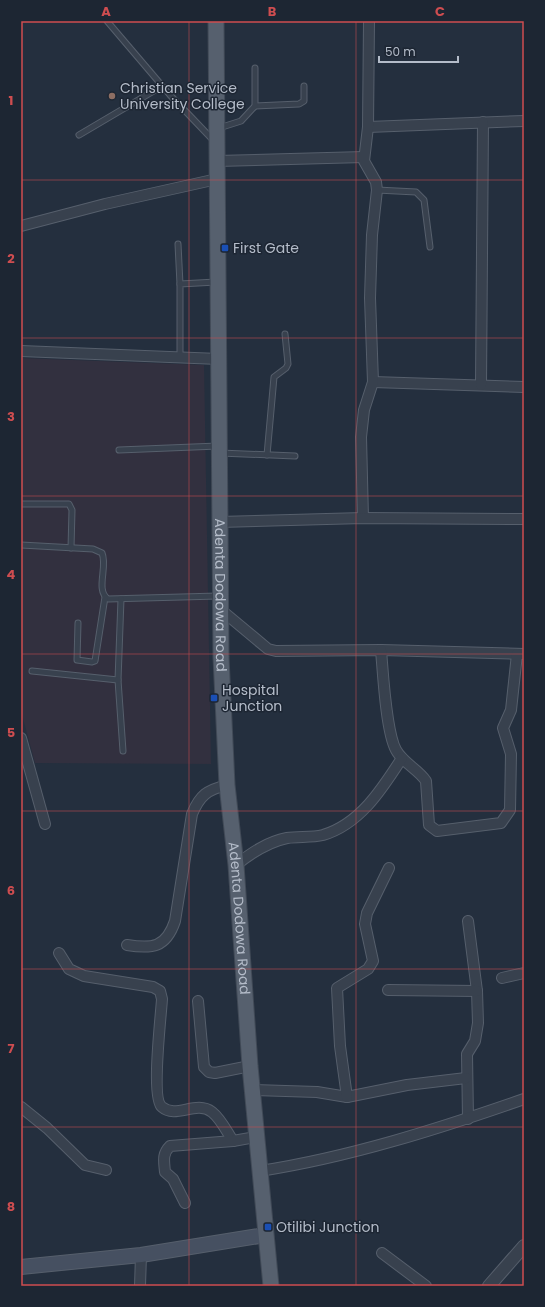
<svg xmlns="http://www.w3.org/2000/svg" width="545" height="1307" viewBox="0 0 545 1307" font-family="Poppins,sans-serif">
<rect width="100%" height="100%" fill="#242f3e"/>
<!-- medical -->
<path fill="#32303f" d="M21 358 204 365 211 764 35 763 21 711Z"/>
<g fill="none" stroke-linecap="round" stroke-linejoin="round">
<!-- service casing -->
<g stroke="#565f6c" stroke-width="7">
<g id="service">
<path d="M107 21 170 95 214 141"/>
<path d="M255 106 299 104 304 101V86"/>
<path d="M219 128 241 121 255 106V68"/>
<path d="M79 135 162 86"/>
<path d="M377 190 416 192 424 200 430 247"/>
<path d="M178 244 180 284"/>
<path d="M180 357V284L216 282"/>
<path d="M119 450 218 446"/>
<path d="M220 453 295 456"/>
<path d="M267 455 274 377 286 368 288 364 285 334"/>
<path d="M21 504H69L72 510 71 548"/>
<path d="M21 545 93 549 102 553C108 567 95 590 108 599L218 596"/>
<path d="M121 599 118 680 123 751"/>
<path d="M78 623 77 660 92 662 95 661 105 597"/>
<path d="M32 671 118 680"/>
</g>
</g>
<!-- minor casing -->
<g stroke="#565f6c" stroke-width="12">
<g id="minor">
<path d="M368 127 524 121"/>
<path d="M217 161 364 157"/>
<path d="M21 226 105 204 217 179"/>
<path d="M21 351 219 359"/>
<path d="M373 382 524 387"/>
<path d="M481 385 483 122"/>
<path d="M363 518 361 437 364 410 373 382 370 298 372 235 377 190 376 182 364 161 368 127 369 21"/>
<path d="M219 522 363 518 524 519"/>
<path d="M220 609 268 649 276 651 381 650 524 654"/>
<path d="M381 650C383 673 386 732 396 750 403 763 418 769 426 781L429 825 437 831 501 823 510 810 511 754 503 728 511 710 517 654"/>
<path d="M21 738 45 824"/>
<path d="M236 865C251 853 267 842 287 838 298 836 311 838 323 835 360 824 382 789 402 758"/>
<path d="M468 921 477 991 478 1023 475 1041 467 1054 468 1119"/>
<path d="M127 945C152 949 166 948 175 921L192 814C200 795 207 790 227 785"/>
<path d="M59 953 69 969 84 976 153 987 160 991 162 999C161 1016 151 1099 162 1107 176 1119 196 1100 212 1112 221 1119 227 1132 233 1141"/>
<path d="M502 978 524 973"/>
<path d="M388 990 477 991"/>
<path d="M198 1001 204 1067 209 1072 215 1073 250 1066"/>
<path d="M252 1090 317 1092 347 1097 407 1085 466 1078"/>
<path d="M347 1097 340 1046 337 988 368 969 373 961 365 924 367 913 389 868"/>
<path d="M21 1107 47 1128 85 1165 106 1170"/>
<path d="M260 1171C350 1157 438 1129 524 1099"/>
<path d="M185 1203 173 1179 165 1172C164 1161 162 1154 170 1146L233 1141 256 1137"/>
<path d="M382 1253 426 1286"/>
<path d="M140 1286 141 1255"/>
</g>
</g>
<!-- tertiary casing -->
<g stroke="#565f6c" stroke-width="14">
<path id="tertiary" d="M489 1286 524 1246"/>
</g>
<!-- secondary casing -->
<g stroke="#565f6c" stroke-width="16">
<path id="secondary" d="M21 1267 141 1255 265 1235"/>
</g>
<!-- primary casing -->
<g stroke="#414a57" stroke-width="17">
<g id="primary">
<path id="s1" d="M216 21 221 657 227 785 236 865 250 1066 271 1286"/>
</g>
</g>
<!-- service -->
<use href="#service" stroke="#38414e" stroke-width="5"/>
<!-- minor -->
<use href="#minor" stroke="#38414e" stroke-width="10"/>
<!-- tertiary -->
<use href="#tertiary" stroke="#38414e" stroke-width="12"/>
<!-- secondary -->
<use href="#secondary" stroke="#465061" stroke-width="14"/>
<!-- primary -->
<use href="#primary" stroke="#56606e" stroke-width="15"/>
</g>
<!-- grid -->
<path fill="none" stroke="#ce4d50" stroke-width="1" stroke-opacity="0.55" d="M189 21V1286M356 21V1286M21 180H524M21 338H524M21 496H524M21 654H524M21 811H524M21 969H524M21 1127H524"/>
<!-- markers -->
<circle fill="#8d6e63" stroke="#1d2633" stroke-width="1.5" cx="112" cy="96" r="4"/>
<g fill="#1a4fb4" stroke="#1d2633" stroke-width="1.5">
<rect x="221" y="244" width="8" height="8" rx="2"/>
<rect x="210" y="694" width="8" height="8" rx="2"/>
<rect x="264" y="1223" width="8" height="8" rx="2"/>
</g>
<g text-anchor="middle" stroke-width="3" stroke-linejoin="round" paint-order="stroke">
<!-- poi labels -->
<g font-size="14" fill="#b4bcc9" stroke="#1d2633" text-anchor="start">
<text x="120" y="93">Christian Service<tspan x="120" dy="16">University College</tspan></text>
<text x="233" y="253">First Gate</text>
<text x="222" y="695">Hospital<tspan x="222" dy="16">Junction</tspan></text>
<text x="276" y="1232">Otilibi Junction</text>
</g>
<!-- street labels -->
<g font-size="14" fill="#b4bcc9" stroke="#1d2633">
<text dy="5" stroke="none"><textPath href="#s1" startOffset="574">Adenta Dodowa Road</textPath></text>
<text dy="5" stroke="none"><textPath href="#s1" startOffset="898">Adenta Dodowa Road</textPath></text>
</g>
</g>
<!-- border -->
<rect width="545" height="1307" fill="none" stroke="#1d2633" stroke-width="44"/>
<!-- scale -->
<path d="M379 56v6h79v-6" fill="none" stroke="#b4bcc9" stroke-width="2"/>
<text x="385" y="56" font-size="12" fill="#b4bcc9" stroke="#1d2633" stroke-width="3" paint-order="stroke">50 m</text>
<rect x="22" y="22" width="501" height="1263" fill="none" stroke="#ce4d50" stroke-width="1.5"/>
<g font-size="13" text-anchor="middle" font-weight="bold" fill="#ce4d50">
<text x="106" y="16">A</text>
<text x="272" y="16">B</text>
<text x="440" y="16">C</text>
<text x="11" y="105">1</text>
<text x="11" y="263">2</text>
<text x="11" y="421">3</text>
<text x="11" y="579">4</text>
<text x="11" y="737">5</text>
<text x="11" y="895">6</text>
<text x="11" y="1053">7</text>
<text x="11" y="1211">8</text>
</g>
</svg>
